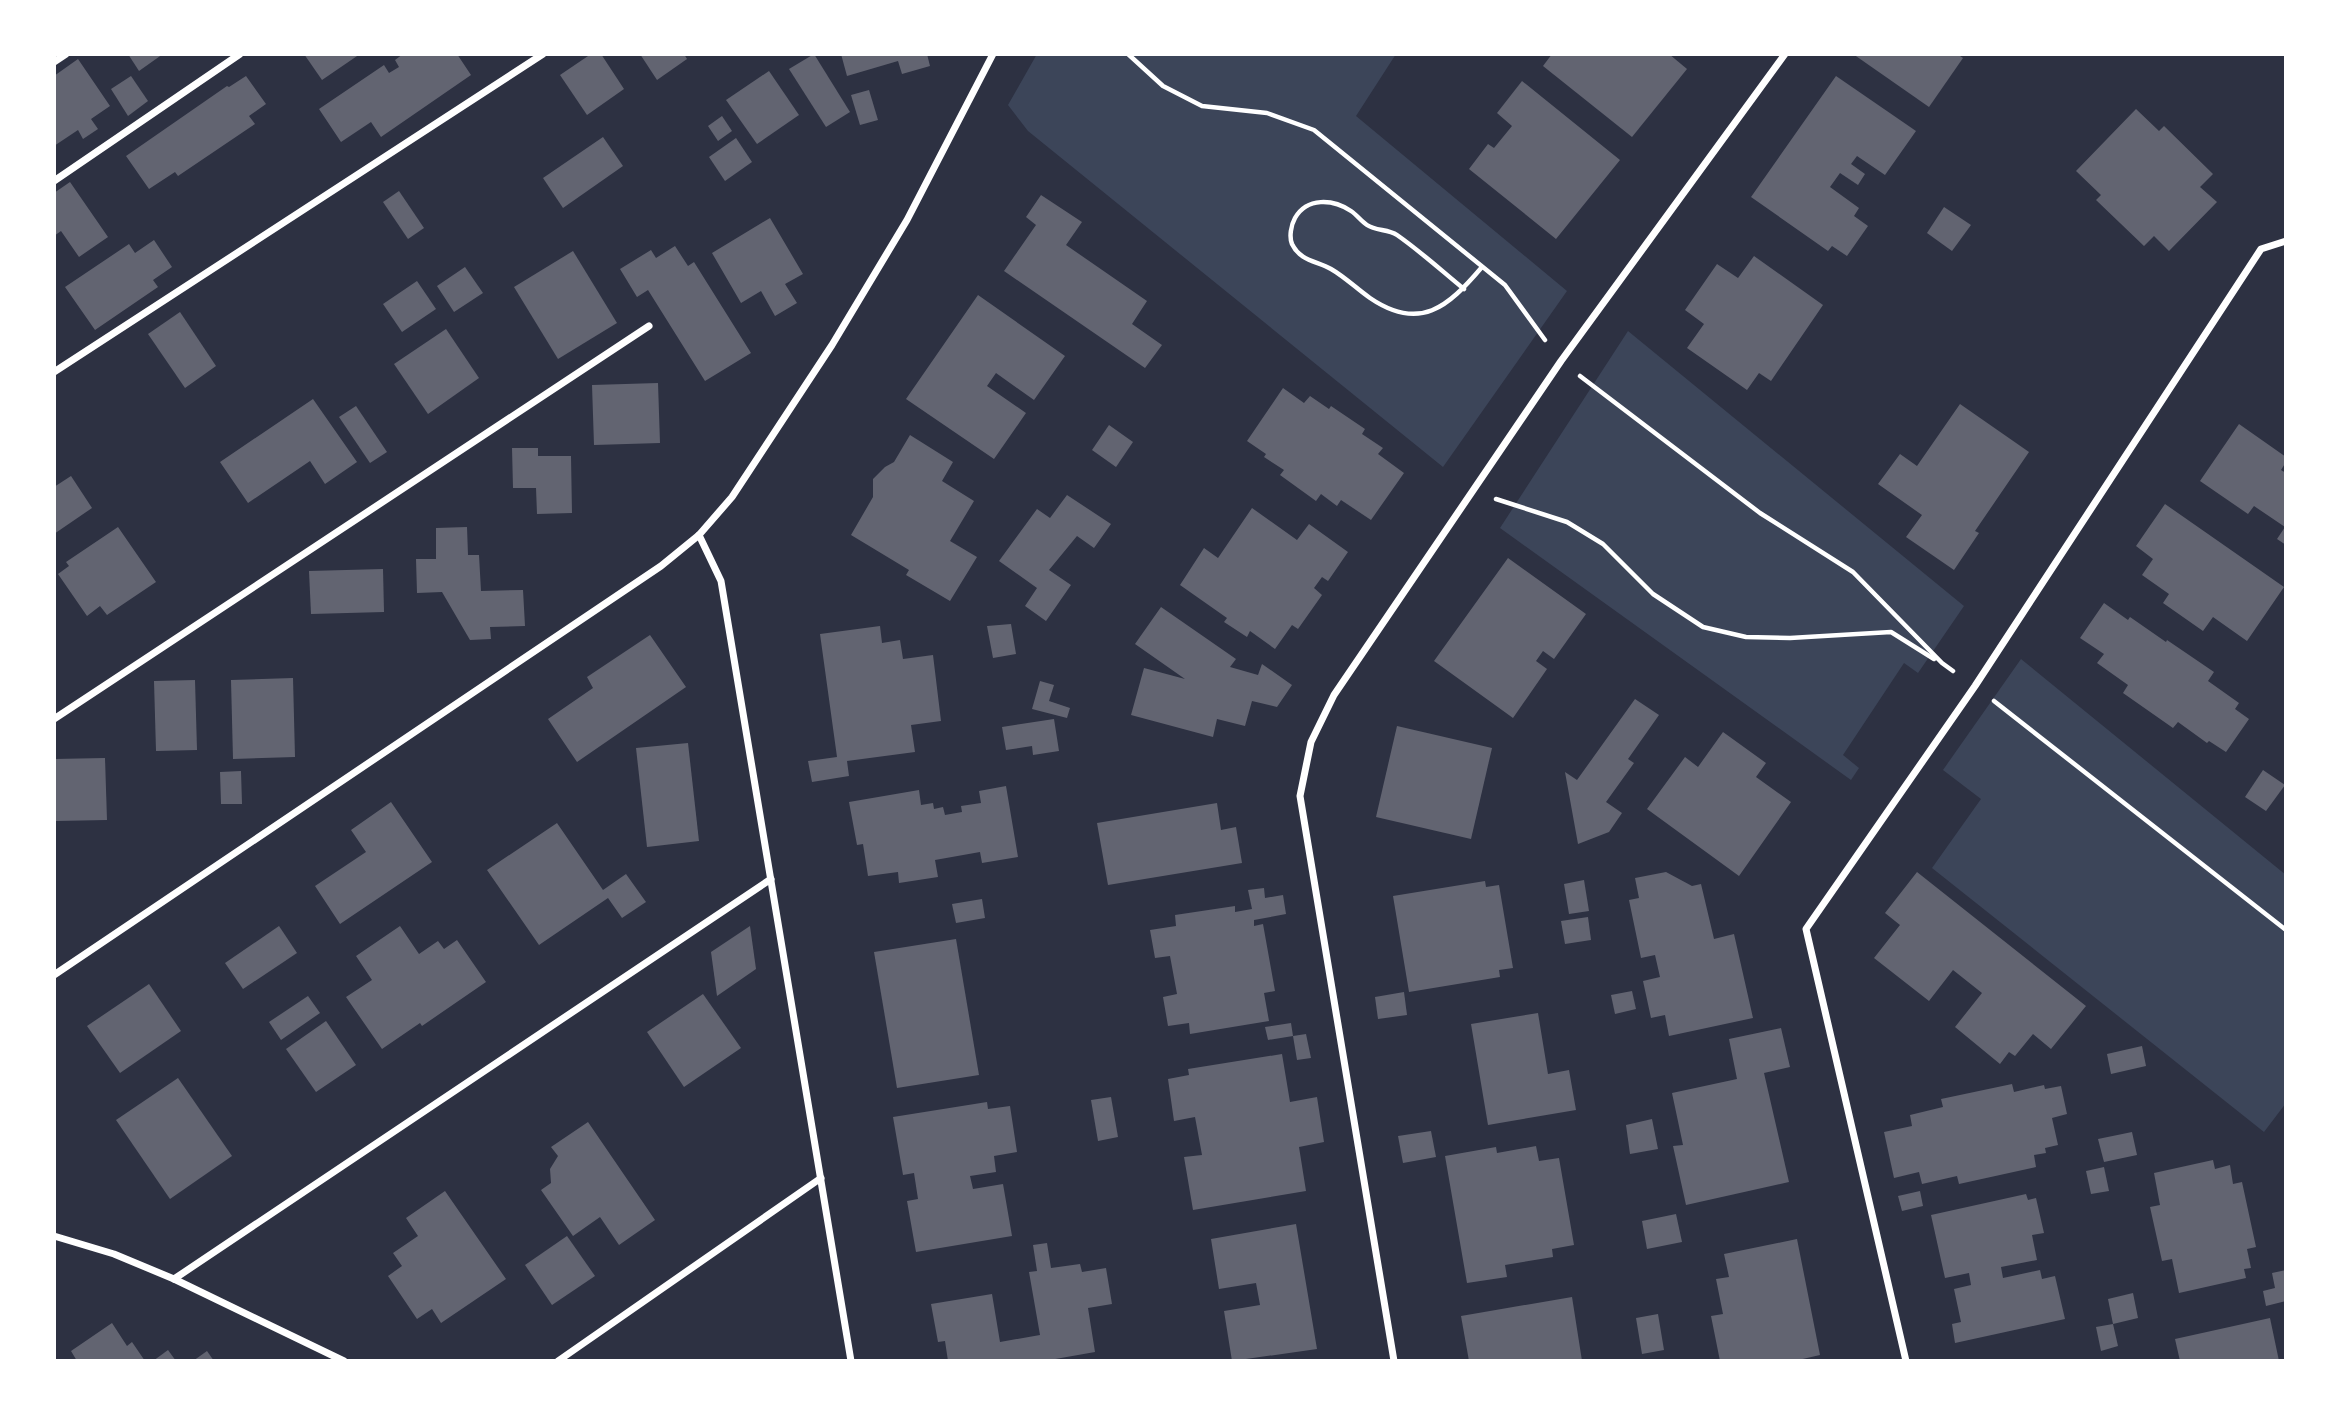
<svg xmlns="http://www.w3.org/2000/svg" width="2340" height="1415" viewBox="0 0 2340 1415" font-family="Figtree,sans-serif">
<rect width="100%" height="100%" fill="#2d3142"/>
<!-- green -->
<g fill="#3c4559">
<path d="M1037 54H1396L1356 116 1567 291 1443 467 1028 131 1008 105Z"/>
<path d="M1628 331 1964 606 1918 673 1904 663 1843 755 1859 768 1851 780 1500 528Z"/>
<path d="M2021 659 2286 875V1103L2264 1132 1932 868 1981 799 1943 770Z"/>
</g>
<!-- building -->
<g fill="#626471">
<path d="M128 54H163L139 71Z"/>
<path d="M304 54H360L322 80Z"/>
<path d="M403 54H457L471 75 381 137 371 122 341 142 319 109 384 65 389 73 399 67 395 60Z"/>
<path d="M591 54H601L624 89 587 115 560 75Z"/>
<path d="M640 54H684L687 59 657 80Z"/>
<path d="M814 54 850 112 826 127 789 69Z"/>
<path d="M841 54H927L930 66 902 74 898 61 847 76Z"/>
<path d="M1552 54H1669L1687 69 1632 137 1543 66Z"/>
<path d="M1853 54H1957L1963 58 1929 107Z"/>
<path d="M78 59 110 106 91 119 98 129 83 139 78 130 54 146V76Z"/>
<path d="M769 71 799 115 757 144 726 100Z"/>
<path d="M131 76 148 101 128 116 111 89Z"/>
<path d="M246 76 266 104 249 116 255 124 178 176 175 172 149 189 126 156 227 86 229 87Z"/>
<path d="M1836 76 1916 131 1885 175 1857 156 1851 164 1865 174 1858 185 1840 173 1830 187 1859 208 1854 216 1868 226 1847 256 1832 246 1828 251 1751 197Z"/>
<path d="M1522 81 1620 160 1556 239 1469 169 1488 144 1494 148 1512 126 1497 113Z"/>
<path d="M869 90 878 120 860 125 851 95Z"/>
<path d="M2136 109 2159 131 2164 126 2213 174 2200 187 2217 202 2169 251 2154 236 2144 246 2096 200 2101 195 2076 171Z"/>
<path d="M722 116 732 131 718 141 708 126Z"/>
<path d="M603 137 623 166 563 208 543 178Z"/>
<path d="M736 138 752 162 725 181 709 157Z"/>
<path d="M70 182 108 237 79 257 61 231 54 236V193Z"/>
<path d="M399 191 424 228 408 239 383 202Z"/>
<path d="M1041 195 1082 222 1066 245 1147 301 1132 324 1162 345 1145 368 1004 271 1036 225 1026 217Z"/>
<path d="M1944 207 1971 225 1952 251 1927 233Z"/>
<path d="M770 218 803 274 785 284 797 303 775 316 761 291 741 303 712 253Z"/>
<path d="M154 240 172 267 153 280 158 287 95 330 65 287 129 244 135 253Z"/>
<path d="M675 246 688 266 694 262 751 353 705 381 648 290 637 297 620 269 651 250 656 258Z"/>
<path d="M573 251 617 323 558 359 514 287Z"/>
<path d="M1754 256 1823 305 1771 381 1759 373 1747 390 1687 348 1704 324 1685 310 1717 264 1738 278Z"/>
<path d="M465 267 483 293 454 312 437 286Z"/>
<path d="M417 281 436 309 402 332 383 304Z"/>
<path d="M978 295 1065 356 1034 400 996 373 987 386 1026 413 994 459 906 399Z"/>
<path d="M180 312 216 366 185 388 148 334Z"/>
<path d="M446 329 479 378 428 414 394 364Z"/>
<path d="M658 383 660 443 594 445 592 385Z"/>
<path d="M1283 388 1304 403 1310 396 1329 409 1331 406 1365 429 1362 434 1383 448 1378 454 1404 473 1371 520 1341 500 1337 506 1321 494 1316 501 1280 475 1284 470 1264 457 1266 454 1247 441Z"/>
<path d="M313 399 357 462 325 484 310 461 248 503 220 462Z"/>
<path d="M1960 404 2029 452 1975 531 1979 533 1954 570 1906 537 1922 515 1878 484 1900 454 1917 466Z"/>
<path d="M356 406 387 452 370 463 339 417Z"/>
<path d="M2239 424 2286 457V462L2281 470 2286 473V545L2277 539 2285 527 2254 506 2248 514 2200 481Z"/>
<path d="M1109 425 1133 442 1116 467 1092 450Z"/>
<path d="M910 435 953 462 942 481 974 501 950 541 977 557 950 601 906 575 909 570 851 535 873 497V479L885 467 894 462Z"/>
<path d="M512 448H538V456H571L572 513 537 514 536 488H513Z"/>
<path d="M71 476 92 508 54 534V487Z"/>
<path d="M1067 495 1111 524 1094 548 1077 536 1049 570 1071 585 1046 621 1025 606 1037 588 999 561 1037 509 1050 518Z"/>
<path d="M2165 504 2284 587 2247 641 2213 617 2203 631 2163 603 2169 594 2142 575 2153 559 2136 546Z"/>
<path d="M1252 508 1297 540 1309 524 1348 552 1328 581 1322 577 1314 588 1322 595 1298 629 1292 625 1275 649 1250 631 1247 637 1224 622 1227 618 1180 585 1204 548 1218 558Z"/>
<path d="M118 527 156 582 107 615 100 606 87 616 58 574 69 566 66 562Z"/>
<path d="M467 527 468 555H479L481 591 523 590 525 626 490 627 491 639 470 640 442 592 417 593 416 559H436V528Z"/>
<path d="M1508 558 1586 614 1554 659 1543 651 1536 661 1547 669 1513 718 1434 661Z"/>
<path d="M383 569 384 612 311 614 309 571Z"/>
<path d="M2104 603 2128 620 2130 617 2166 642 2167 640 2214 672 2208 681 2239 703 2235 709 2249 719 2226 752 2209 741 2207 743 2178 722 2173 728 2123 693 2128 685 2097 663 2104 654 2080 638Z"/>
<path d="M1161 607 1236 659 1230 667 1258 675 1262 664 1292 685 1277 707 1252 701 1245 726 1217 719 1213 737 1131 715 1144 668 1185 679 1135 644Z"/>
<path d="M1011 624 1016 654 993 658 987 626Z"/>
<path d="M880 626 882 643 900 640 903 659 933 655 941 721 911 725 915 752 847 761 849 776 812 782 808 761 837 757 820 634Z"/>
<path d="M650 635 686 687 577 762 548 719 593 688 587 677Z"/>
<path d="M293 678 295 757 233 759 231 680Z"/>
<path d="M195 680 197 750 156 751 154 681Z"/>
<path d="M1040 681 1054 685 1049 701 1070 708 1067 718 1032 709Z"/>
<path d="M1635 699 1659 715 1628 759 1634 763 1606 802 1622 813 1609 832 1578 844 1565 772 1577 780Z"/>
<path d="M1054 719 1059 751 1033 755 1032 746 1006 750 1002 727Z"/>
<path d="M1397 726 1492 748 1471 839 1376 817Z"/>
<path d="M1723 732 1766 763 1756 777 1791 802 1739 876 1647 809 1685 757 1698 767Z"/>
<path d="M688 743 699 841 647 847 636 748Z"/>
<path d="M105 758 107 820 56 821 54 759Z"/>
<path d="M2263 770 2285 785 2266 811 2245 797Z"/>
<path d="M241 771 242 804H221L220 772Z"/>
<path d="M1006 786 1018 857 982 863 980 852 935 860 938 877 899 883 898 872 868 876 863 844 857 845 849 802 919 790 921 805 933 803 934 809 943 807 945 815 962 812 961 806 981 803 979 791Z"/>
<path d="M391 802 432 862 340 924 315 886 366 852 351 830Z"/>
<path d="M1217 803 1221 830 1236 827 1242 863 1108 885 1097 823Z"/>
<path d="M557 823 603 890 626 874 646 902 622 918 608 898 539 945 487 870Z"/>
<path d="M1666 872 1692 886 1701 884 1714 939 1734 934 1753 1018 1669 1036 1665 1015 1651 1018 1643 981 1660 977 1655 955 1641 958 1629 900 1639 898 1635 878Z"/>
<path d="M1917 872 2086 1006 2051 1049 2033 1034 2015 1056 2009 1052 2000 1064 1955 1027 1982 993 1953 970 1929 1001 1874 958 1900 925 1885 913Z"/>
<path d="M1584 880 1589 911 1569 914 1564 884Z"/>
<path d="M1485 881 1486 887 1499 885 1513 968 1499 970 1500 977 1409 992 1393 896Z"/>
<path d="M1264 888 1265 898 1283 895 1286 914 1254 920V926L1263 924 1275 991 1264 993 1269 1021 1190 1034 1189 1023 1168 1026 1163 997 1177 994 1170 956 1155 958 1150 930 1176 926 1175 915 1235 906V912L1252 909 1248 890Z"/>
<path d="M982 899 985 918 956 923 952 904Z"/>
<path d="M1588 917 1591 940 1565 944 1561 921Z"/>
<path d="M279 926 297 953 243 989 225 963Z"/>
<path d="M400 926 419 954 438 941 444 949 457 940 486 982 422 1026 420 1023 382 1049 346 997 372 980 356 956Z"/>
<path d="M750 926 756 969 717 996 711 952Z"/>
<path d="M956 939 979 1075 897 1088 874 952Z"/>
<path d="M149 984 181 1031 120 1073 87 1026Z"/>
<path d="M1632 991 1636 1009 1615 1014 1611 995Z"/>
<path d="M1404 992 1407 1015 1378 1019 1375 997Z"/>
<path d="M703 994 741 1048 684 1087 647 1032Z"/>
<path d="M308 996 320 1013 281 1040 269 1022Z"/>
<path d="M1538 1013 1548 1074 1569 1070 1576 1110 1488 1125 1471 1024Z"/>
<path d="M326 1021 356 1065 316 1092 286 1049Z"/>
<path d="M1291 1023 1293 1036 1306 1034 1311 1058 1297 1060 1293 1036 1268 1040 1265 1027Z"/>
<path d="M1781 1028 1790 1067 1764 1073 1789 1182 1686 1205 1673 1146 1683 1145 1672 1093 1737 1079 1729 1039Z"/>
<path d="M2142 1046 2146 1066 2111 1074 2107 1054Z"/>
<path d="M1282 1054 1290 1102 1317 1097 1324 1142 1299 1147 1306 1191 1193 1210 1184 1157 1202 1155 1195 1117 1174 1121 1168 1079 1189 1075 1188 1069Z"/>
<path d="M178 1078 232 1156 170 1199 116 1120Z"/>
<path d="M2012 1084 2014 1092 2044 1085 2045 1089 2061 1086 2067 1114 2052 1118 2058 1145 2045 1148 2046 1153 2034 1155 2036 1167 1959 1184 1957 1176 1922 1184 1919 1172 1894 1178 1884 1132 1912 1126 1910 1115 1943 1107 1941 1099Z"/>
<path d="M1111 1097 1118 1137 1098 1141 1091 1100Z"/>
<path d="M987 1102 988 1109 1010 1106 1017 1152 994 1156 996 1172 970 1176 973 1189 1003 1184 1012 1236 916 1252 907 1201 918 1199 914 1173 903 1175 893 1117Z"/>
<path d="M1652 1119 1658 1149 1630 1154 1626 1125Z"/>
<path d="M588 1122 655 1220 619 1245 600 1217 573 1236 541 1190 551 1183 550 1169 558 1156 551 1147Z"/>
<path d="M1431 1131 1436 1157 1403 1163 1398 1136Z"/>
<path d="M2132 1132 2137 1155 2104 1162 2098 1139Z"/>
<path d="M1536 1146 1539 1161 1559 1158 1574 1245 1552 1249 1553 1257 1505 1265 1507 1277 1467 1283 1445 1156 1496 1147 1497 1153Z"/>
<path d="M2213 1160 2215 1169 2230 1165 2233 1184 2242 1182 2256 1247 2247 1249 2251 1268 2244 1269 2246 1278 2179 1293 2172 1259 2162 1261 2150 1207 2160 1205 2154 1173Z"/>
<path d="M2104 1167 2109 1191 2091 1194 2086 1171Z"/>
<path d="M445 1191 506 1279 441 1323 432 1309 417 1319 388 1276 402 1266 393 1253 418 1236 406 1218Z"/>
<path d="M1920 1191 1923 1206 1902 1211 1898 1196Z"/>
<path d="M2026 1194 2028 1200 2036 1198 2044 1233 2032 1235 2037 1260 2001 1267 2003 1278 2040 1270 2042 1279 2055 1276 2065 1319 1955 1343 1952 1324 1961 1322 1954 1289 1971 1285 1969 1273 1945 1278 1931 1215Z"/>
<path d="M1676 1214 1682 1242 1647 1249 1642 1221Z"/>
<path d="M1296 1224 1317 1349 1232 1361 1224 1311 1260 1305 1256 1283 1219 1289 1211 1239Z"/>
<path d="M567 1236 595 1276 552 1305 525 1265Z"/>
<path d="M1797 1239 1820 1355 1794 1361H1720L1711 1316 1723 1314 1716 1279 1729 1277 1724 1254Z"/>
<path d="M1047 1243 1051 1268 1080 1264 1082 1272 1106 1268 1112 1304 1088 1308 1095 1352 1044 1361H948L945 1341 938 1342 931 1304 992 1294 1000 1342 1040 1335 1029 1272 1037 1271 1033 1245Z"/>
<path d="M2286 1270V1301L2266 1306 2263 1291 2275 1288 2272 1273Z"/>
<path d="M2133 1293 2138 1318 2113 1324 2108 1299Z"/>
<path d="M1572 1297 1582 1361H1469L1461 1316Z"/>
<path d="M1658 1314 1664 1350 1642 1354 1636 1318Z"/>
<path d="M2270 1318 2279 1361H2180L2175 1339Z"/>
<path d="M112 1323 127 1346 132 1342 145 1361H77L71 1351Z"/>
<path d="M2113 1324 2118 1346 2101 1351 2096 1327Z"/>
<path d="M168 1350 176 1361H153Z"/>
<path d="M207 1351 214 1361H193Z"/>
</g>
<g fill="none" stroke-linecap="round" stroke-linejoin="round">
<!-- path -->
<g stroke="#fff" stroke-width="4.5">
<path d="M1128 54 1163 86 1202 106 1267 113 1314 130 1505 285 1545 340"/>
<path d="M1464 289C1442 271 1420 251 1397 235 1388 229 1376 231 1367 225 1361 221 1357 215 1351 211 1333 199 1307 197 1295 218 1291 225 1289 237 1292 244 1300 261 1317 261 1331 269 1345 277 1357 289 1370 298 1420 332 1448 307 1482 267"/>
<path d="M1580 376 1760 513 1853 572 1942 663 1953 671"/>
<path d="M1496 499 1567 522 1603 544 1653 594 1703 627 1746 637 1790 638 1891 632 1934 659"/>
<path d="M1994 701 2286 930"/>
</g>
<!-- minor -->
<g stroke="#fff" stroke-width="7">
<path d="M54 62 66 54"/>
<path d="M54 181 240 54"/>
<path d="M54 372 543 54"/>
<path d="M699 535 721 581 851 1361"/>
<path d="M54 719 649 326"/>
<path d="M54 975 661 566 699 535 732 497 832 345 907 220 993 54"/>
<path d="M54 1236 114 1254 174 1279 344 1361"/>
<path d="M174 1279 771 879"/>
<path d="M558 1361 821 1178"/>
<path d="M1394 1361 1300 796 1311 742 1334 695 1561 361 1785 54"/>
<path d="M1906 1361 1806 929 1975 686 2261 249 2286 241"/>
</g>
</g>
<!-- border -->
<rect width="2340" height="1415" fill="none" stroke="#ffffff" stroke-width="112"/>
</svg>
